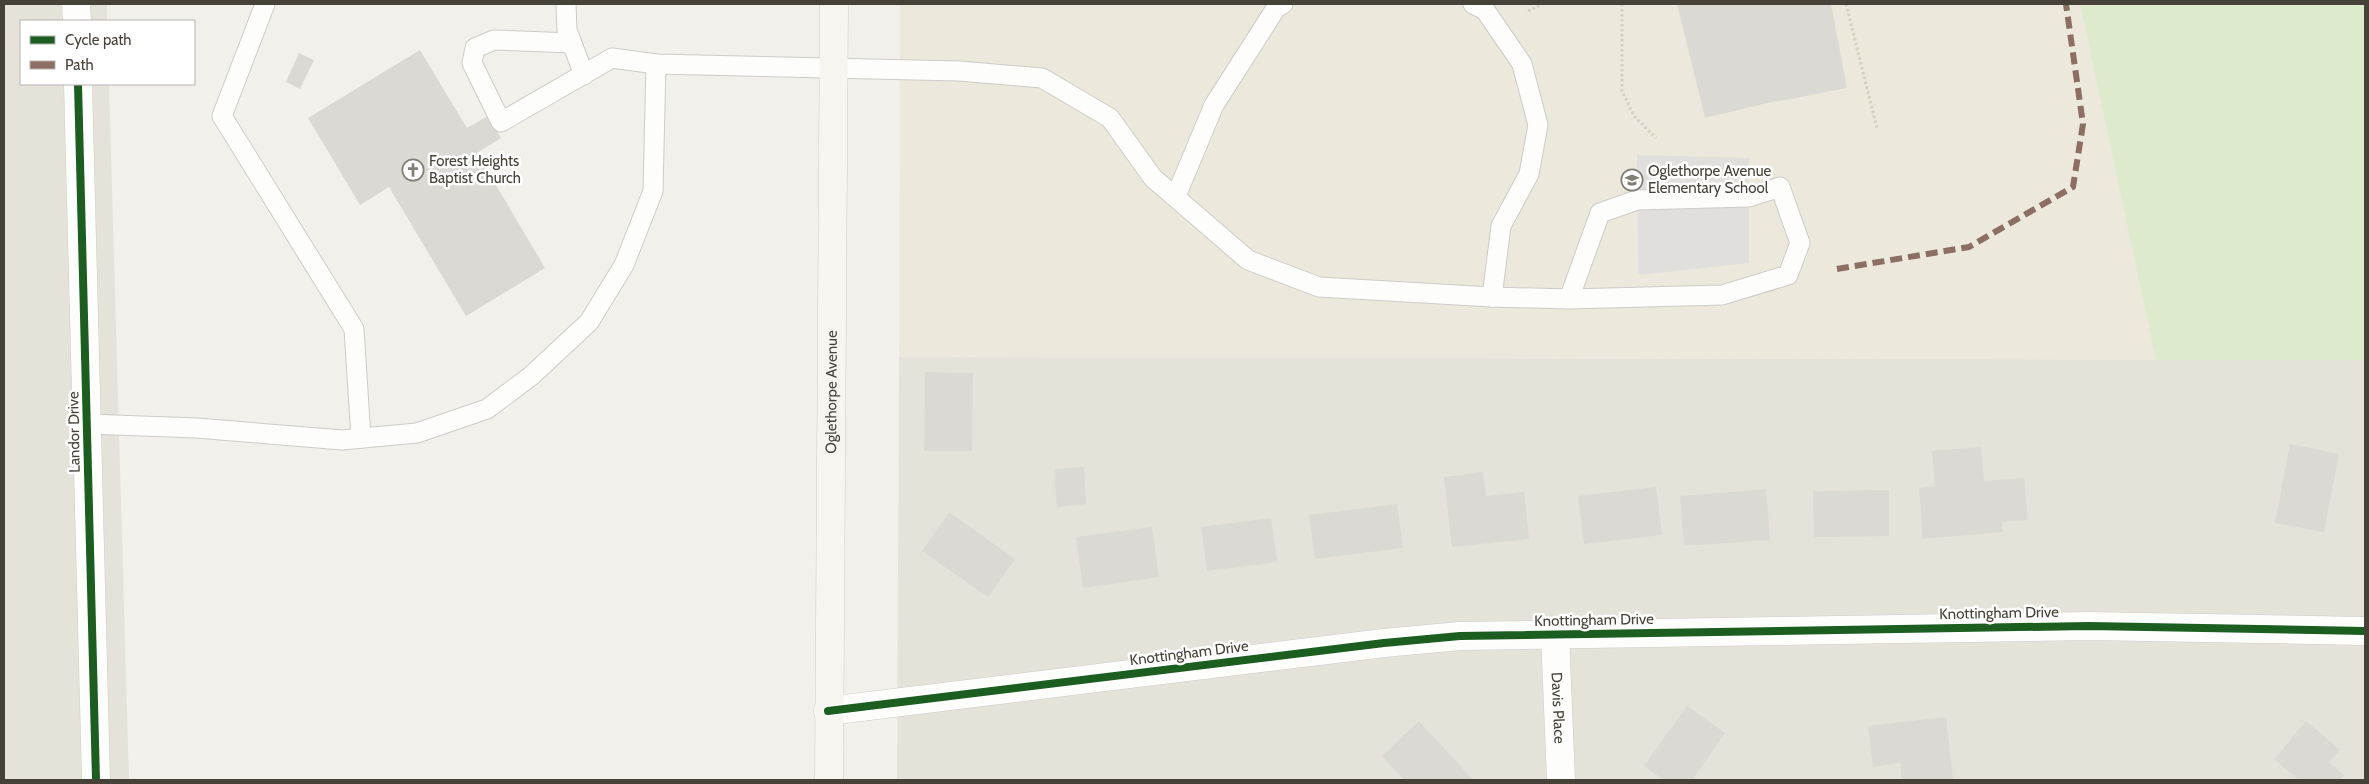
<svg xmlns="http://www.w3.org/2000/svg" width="2369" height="784" viewBox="0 0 2369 784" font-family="Cabin,sans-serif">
<rect width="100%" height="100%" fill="#f1f0eb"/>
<!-- residential -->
<g fill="#e5e2d9">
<path d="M4 4H107V21H21V84H109L129 780H4Z"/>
<path d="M899 357 2365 360V780H897Z"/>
</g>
<!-- education -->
<path fill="#ece8db" d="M900 4H2365V360L899 357Z"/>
<!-- green -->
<path fill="#ddebcc" d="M2080 4H2365V360H2156Z"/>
<!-- parking -->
<path fill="#e0dfdb" d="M1637 155 1749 158V263L1638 275Z"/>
<!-- building -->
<g fill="#dbd9d3">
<path d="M1677 4H1831L1847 88 1763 104 1705 118Z"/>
<path d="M420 50 467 128 488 116 501 138 477 153 545 268 466 316 389 187 360 205 308 118Z"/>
<path d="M299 53 314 60 300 89 286 82Z"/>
<path d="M925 372 973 373 972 451H924Z"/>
<path d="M2290 444 2339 454 2324 532 2275 523Z"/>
<path d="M1981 447 1984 481 2024 478 2028 520 2002 522 2003 532 1923 539 1919 488 1935 486 1932 451Z"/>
<path d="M1084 467 1086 504 1057 507 1054 469Z"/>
<path d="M1483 472 1486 496 1524 492 1529 539 1452 547 1444 477Z"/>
<path d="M1656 487 1662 535 1584 544 1578 496Z"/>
<path d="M1766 489 1770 540 1684 546 1680 496Z"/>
<path d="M1889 490V536L1814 537 1813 491Z"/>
<path d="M1397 504 1403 548 1315 559 1309 515Z"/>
<path d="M949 512 1015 559 988 597 922 551Z"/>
<path d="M1271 518 1277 562 1207 571 1201 527Z"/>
<path d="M1152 527 1159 577 1083 588 1076 537Z"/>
<path d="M1687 706 1725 733 1692 780H1664L1644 766Z"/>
<path d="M1946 717 1953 780H1902L1900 763 1873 767 1868 726Z"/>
<path d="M1419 721 1473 780H1405L1382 756Z"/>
<path d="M2306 721 2340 750 2329 762 2344 775 2339 780H2299L2274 759Z"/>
</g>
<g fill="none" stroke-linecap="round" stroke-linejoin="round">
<!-- service casing -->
<g stroke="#cdccc7" stroke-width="21">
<g id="service">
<path d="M265 4 222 116 354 329 361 438"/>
<path d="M566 4 567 30 584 75"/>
<path d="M1473 4 1485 10 1522 64 1538 125 1529 174 1501 226 1492 297"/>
<path d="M572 43 494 40 475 48 472 63 501 122 612 58 656 64 959 71 1042 78 1110 118 1153 178 1248 260 1319 287 1492 297 1569 299 1722 295 1788 275 1800 243 1780 187 1749 197 1637 200 1600 213 1569 299"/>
<path d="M1176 196 1214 105 1276 8 1283 4"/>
<path d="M87 424 197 428 342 440 417 433 487 409 531 376 589 322 624 265 653 191 656 64"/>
</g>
</g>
<!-- minor casing -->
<g stroke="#cdccc7" stroke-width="29">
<g id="minor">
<path d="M76 4 77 21"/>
<path d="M78 84 96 780"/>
<path id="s1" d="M1555 634 1561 780"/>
<path d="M828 711 1384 643 1460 636 2089 626 2365 631"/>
</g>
</g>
<!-- secondary casing -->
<g stroke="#d0cdc2" stroke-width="29">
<g id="secondary">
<path id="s2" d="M829 780 834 4"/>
</g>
</g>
<!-- path -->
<g stroke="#d1d0ca" stroke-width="3" stroke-dasharray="2.5 2.5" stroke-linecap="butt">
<path d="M1622 4V91L1634 116 1656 138"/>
<path d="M1846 4 1877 128"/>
<path d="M1528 11 1543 4"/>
</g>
<!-- service -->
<use href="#service" stroke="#fdfdfc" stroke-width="19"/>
<!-- minor -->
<use href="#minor" stroke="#fdfdfc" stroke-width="28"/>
<!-- secondary -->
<use href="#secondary" stroke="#f6f5ef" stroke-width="28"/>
<!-- quiet -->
<path stroke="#8d6e63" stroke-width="6" stroke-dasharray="12 6" stroke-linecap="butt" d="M1837 269 1969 247 2073 187 2083 124 2066 4"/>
<!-- cycleway casing -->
<g stroke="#fff" stroke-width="11">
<g id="cycleway">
<path d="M78 84 96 780"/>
<path d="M828 711 1384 643 1460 636 2089 626 2365 631"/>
</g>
</g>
<!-- cycleway -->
<use href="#cycleway" stroke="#1b5e20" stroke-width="8"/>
</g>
<!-- icons -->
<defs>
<g id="church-ring" transform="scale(1.125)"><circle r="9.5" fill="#fff" stroke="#827f76" stroke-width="1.5"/><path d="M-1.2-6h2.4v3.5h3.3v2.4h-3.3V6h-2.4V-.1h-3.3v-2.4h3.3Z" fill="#827f76"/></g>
<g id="school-ring" transform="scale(1.125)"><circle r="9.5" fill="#fff" stroke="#827f76" stroke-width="1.5"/><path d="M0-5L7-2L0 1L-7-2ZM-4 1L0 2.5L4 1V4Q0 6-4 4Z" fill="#827f76"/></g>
</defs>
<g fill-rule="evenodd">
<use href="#church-ring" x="413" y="170"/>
<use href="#school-ring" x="1632" y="180"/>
</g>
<g text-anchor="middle" stroke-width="5" stroke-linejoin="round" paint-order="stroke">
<!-- poi labels -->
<g font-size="15" fill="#474237" stroke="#fff" text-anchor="start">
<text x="429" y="166">Forest Heights<tspan x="429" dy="17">Baptist Church</tspan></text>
<text x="1648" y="176">Oglethorpe Avenue<tspan x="1648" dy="17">Elementary School</tspan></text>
</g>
<!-- street labels -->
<g font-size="15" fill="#474237" stroke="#fff">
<text dy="5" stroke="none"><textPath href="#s2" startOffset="388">Oglethorpe Avenue</textPath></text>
<text transform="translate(74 432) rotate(-91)" y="5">Landor Drive</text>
<text transform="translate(1999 613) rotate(-1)" y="5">Knottingham Drive</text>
<text transform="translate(1594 620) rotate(-1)" y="5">Knottingham Drive</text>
<text transform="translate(1189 653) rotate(-7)" y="5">Knottingham Drive</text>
<text dy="5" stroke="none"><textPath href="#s1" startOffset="74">Davis Place</textPath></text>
</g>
</g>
<!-- border -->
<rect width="2369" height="784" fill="none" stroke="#474237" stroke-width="10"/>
<!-- legend -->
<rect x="20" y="20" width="175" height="65" fill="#ffffff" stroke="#b5b3af"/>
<rect x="30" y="36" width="25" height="8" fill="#1b5e20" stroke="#b5b3af"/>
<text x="65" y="45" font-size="15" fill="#474237">Cycle path</text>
<rect x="30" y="61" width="25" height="8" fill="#8d6e63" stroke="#b5b3af"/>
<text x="65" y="70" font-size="15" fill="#474237">Path</text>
</svg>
